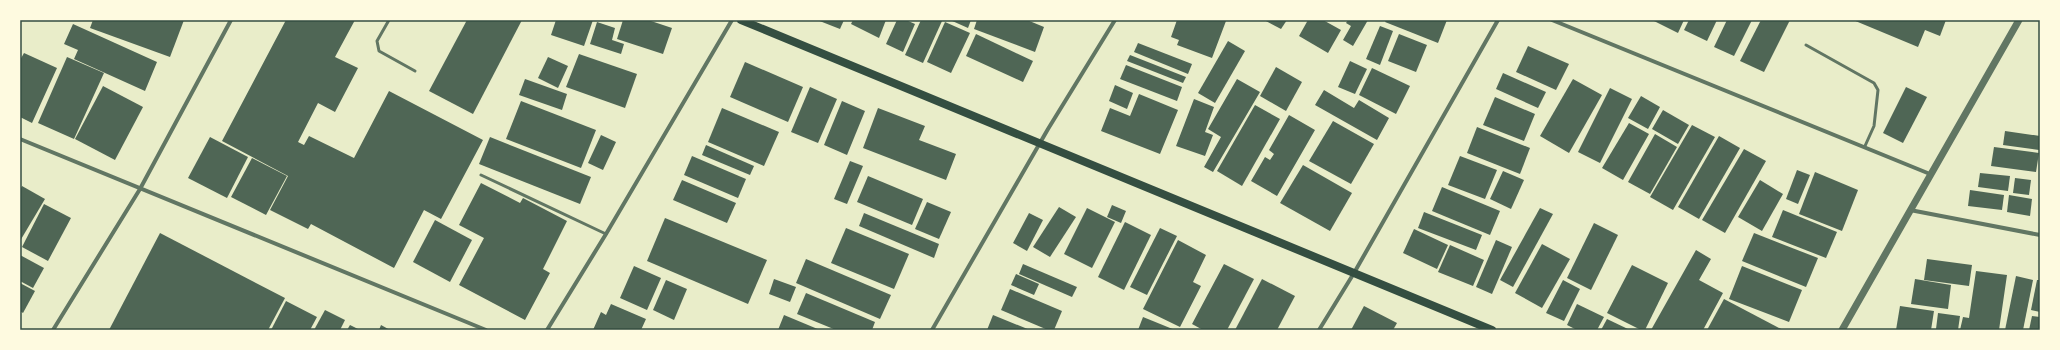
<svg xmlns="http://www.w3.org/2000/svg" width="2060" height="350" viewBox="0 0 2060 350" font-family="'Noto Sans',sans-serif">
<rect width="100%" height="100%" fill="#e9edc9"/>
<!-- building -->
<g fill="#4f6655">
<path d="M93 20H184L170 57 90 28Z"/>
<path d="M286 20H355L335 57 358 68 335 112 318 103 298 142 304 145 309 136 354 158 389 91 483 140 441 219 424 210 394 268 311 224 308 229 270 210 288 176 222 141Z"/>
<path d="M467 20H522L473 114 429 91Z"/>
<path d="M556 20H593L584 46 551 35Z"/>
<path d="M623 20H648L672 28 663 54 617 39Z"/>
<path d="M817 20H844L840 29Z"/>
<path d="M853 20H886L879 38 851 24Z"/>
<path d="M897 20H906L915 24 903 52 886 44Z"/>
<path d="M921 20 942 21 923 63 905 55Z"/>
<path d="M950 20H971L968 28Z"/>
<path d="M977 20H1027L1044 27 1035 52 974 29Z"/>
<path d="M1177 20 1226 21 1212 58 1177 45 1179 40 1171 37Z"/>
<path d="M1264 20H1287L1281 29Z"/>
<path d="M1308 20H1323L1341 30 1328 53 1299 36Z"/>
<path d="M1348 20H1368L1353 46 1343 40 1351 26 1346 23Z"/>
<path d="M1386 20H1447L1438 43 1385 22Z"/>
<path d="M1652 20H1684L1678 33Z"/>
<path d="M1689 20H1717L1707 41 1684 30Z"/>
<path d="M1727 20H1752L1734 56 1714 47Z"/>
<path d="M1761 20H1790L1764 72 1740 61Z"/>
<path d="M1853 20H1946L1940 36 1925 30 1918 47Z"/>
<path d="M597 22 615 28 612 40 624 44 621 54 590 44Z"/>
<path d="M945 22 970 33 951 73 927 62Z"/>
<path d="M73 24 157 62 145 91 74 59 78 50 64 44Z"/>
<path d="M1380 26 1393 31 1380 65 1366 59Z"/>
<path d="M976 34 1033 61 1023 82 966 56Z"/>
<path d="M1399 34 1427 45 1416 72 1388 61Z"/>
<path d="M1228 41 1245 51 1215 103 1198 93Z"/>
<path d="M1138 43 1192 64 1188 74 1134 52Z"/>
<path d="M1528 46 1569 64 1556 90 1516 72Z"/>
<path d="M24 53 57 68 32 123 20 117V60Z"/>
<path d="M579 54 637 74 625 108 566 87Z"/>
<path d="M1130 55 1186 77 1183 83 1127 61Z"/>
<path d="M67 57 104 73 74 139 38 123Z"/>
<path d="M548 57 568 66 558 88 538 78Z"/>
<path d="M1350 61 1367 69 1355 94 1338 87Z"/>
<path d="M745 62 803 87 788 122 730 97Z"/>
<path d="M1126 65 1182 87 1177 101 1120 79Z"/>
<path d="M1276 67 1302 82 1286 111 1260 96Z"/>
<path d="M1372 68 1410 86 1396 114 1359 95Z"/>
<path d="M1503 73 1546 92 1538 108 1496 89Z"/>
<path d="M525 79 567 94 562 110 519 95Z"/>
<path d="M1237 79 1260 92 1213 172 1204 167 1221 137 1208 129Z"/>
<path d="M1573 79 1602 95 1569 153 1540 136Z"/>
<path d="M1115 85 1133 93 1127 109 1109 101Z"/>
<path d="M103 86 143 107 115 160 75 139Z"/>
<path d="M810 87 837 99 818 143 791 132Z"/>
<path d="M1906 87 1927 97 1903 143 1883 133Z"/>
<path d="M1610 88 1632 99 1600 163 1578 152Z"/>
<path d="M1324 90 1354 108 1359 100 1389 118 1377 140 1315 105Z"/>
<path d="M1139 94 1178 110 1160 154 1101 131 1110 108 1130 116Z"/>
<path d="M1641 96 1660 107 1648 129 1628 118Z"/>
<path d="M1495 97 1535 114 1524 141 1483 125Z"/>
<path d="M1194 99 1214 107 1205 132 1213 135 1205 156 1176 146Z"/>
<path d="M521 101 596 130 581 168 506 139Z"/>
<path d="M842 101 865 111 847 155 824 145Z"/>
<path d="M1255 105 1280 119 1242 186 1217 171Z"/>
<path d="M722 108 779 132 764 166 708 142Z"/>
<path d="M878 108 925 126 919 140 956 154 946 180 863 148Z"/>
<path d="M1663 110 1689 125 1678 144 1652 129Z"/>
<path d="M1289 115 1315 130 1277 196 1251 181 1265 157 1270 160 1274 154 1269 150Z"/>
<path d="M1333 121 1374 144 1351 184 1309 161Z"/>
<path d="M1629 123 1649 134 1623 180 1602 168Z"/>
<path d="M1692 125 1715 137 1673 210 1650 197Z"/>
<path d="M1477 127 1530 148 1520 174 1467 153Z"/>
<path d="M2005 131 2040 136 2039 150 2003 145Z"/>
<path d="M1655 134 1677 147 1650 194 1628 182Z"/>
<path d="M601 135 616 142 603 170 588 163Z"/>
<path d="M1719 136 1740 148 1699 219 1678 207Z"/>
<path d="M210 137 248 157 227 198 188 178Z"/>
<path d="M490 137 591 177 580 204 479 164Z"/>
<path d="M706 145 754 166 750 175 702 155Z"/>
<path d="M1994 147 2039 153 2036 172 1991 166Z"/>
<path d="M1744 149 1766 161 1725 233 1702 220Z"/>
<path d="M692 156 746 179 738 198 684 175Z"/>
<path d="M1460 156 1497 170 1485 199 1448 185Z"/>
<path d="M252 158 287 176 266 215 231 197Z"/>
<path d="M850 161 863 166 847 204 834 199Z"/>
<path d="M1303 165 1352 193 1330 231 1280 203Z"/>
<path d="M1797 170 1810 175 1798 204 1786 199Z"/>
<path d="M1503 171 1524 180 1511 209 1490 199Z"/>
<path d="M1815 172 1858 190 1842 231 1799 214Z"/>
<path d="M1980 173 2010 176 2008 191 1978 187Z"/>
<path d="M868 176 923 199 912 225 857 202Z"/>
<path d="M2015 178 2031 180 2029 195 2013 193Z"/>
<path d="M682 180 736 203 727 223 673 200Z"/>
<path d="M1760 180 1783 194 1762 231 1738 217Z"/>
<path d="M481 183 520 203 523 198 567 221 543 269 550 273 525 320 459 285 484 238 459 225Z"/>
<path d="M22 186 45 199 20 241V190Z"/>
<path d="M1442 187 1500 211 1490 235 1432 211Z"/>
<path d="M1970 190 2004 195 2002 210 1968 206Z"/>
<path d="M2009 195 2032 199 2030 216 2007 212Z"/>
<path d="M927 202 951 212 939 239 915 229Z"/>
<path d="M44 204 71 218 48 261 22 247Z"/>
<path d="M1112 205 1126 211 1121 223 1107 217Z"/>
<path d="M1059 207 1076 217 1050 257 1033 247Z"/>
<path d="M1087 208 1115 222 1092 268 1064 254Z"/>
<path d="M1540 208 1553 214 1513 287 1500 280Z"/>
<path d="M1783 210 1837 232 1826 258 1772 237Z"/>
<path d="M1424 212 1482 235 1476 250 1418 228Z"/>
<path d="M864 213 939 244 934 258 859 226Z"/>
<path d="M1029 213 1043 220 1027 251 1013 243Z"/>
<path d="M665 218 767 260 748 304 647 261Z"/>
<path d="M435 220 472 240 450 282 413 262Z"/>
<path d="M1125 222 1151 235 1124 290 1098 277Z"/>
<path d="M1594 223 1618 235 1591 290 1567 278Z"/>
<path d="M846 228 909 254 894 289 831 263Z"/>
<path d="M1160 228 1177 236 1147 295 1130 287Z"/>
<path d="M1414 229 1448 245 1437 269 1403 253Z"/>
<path d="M160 233 285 298 268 330H109Z"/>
<path d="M1754 233 1818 258 1806 287 1742 261Z"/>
<path d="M1178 240 1206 255 1193 282 1201 286 1180 327 1143 309Z"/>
<path d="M1496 240 1512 247 1492 294 1476 287Z"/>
<path d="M1542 244 1570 259 1542 308 1515 293Z"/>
<path d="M1450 245 1484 260 1473 286 1438 272Z"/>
<path d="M1696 250 1711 259 1699 280 1723 293 1703 330H1651Z"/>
<path d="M20 255 44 268 33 288 20 281Z"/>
<path d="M806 259 891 295 880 319 796 283Z"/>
<path d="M1927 259 1972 265 1969 286 1924 280Z"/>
<path d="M1023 264 1077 287 1072 297 1019 274Z"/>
<path d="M1224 264 1254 279 1227 330H1203L1192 324Z"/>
<path d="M1632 265 1668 283 1645 330H1641L1607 313Z"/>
<path d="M634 266 661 278 647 310 620 298Z"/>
<path d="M1742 266 1802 290 1789 322 1729 299Z"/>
<path d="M1976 271 2007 275 1999 330H1960L1963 317 1969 318Z"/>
<path d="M1016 274 1039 284 1034 295 1011 285Z"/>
<path d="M2016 276 2033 280 2023 330H2005Z"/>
<path d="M774 279 796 287 790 302 769 294Z"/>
<path d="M1262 279 1295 296 1277 330H1235Z"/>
<path d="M1915 279 1951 285 1948 309 1911 304Z"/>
<path d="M666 280 687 289 674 320 653 310Z"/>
<path d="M1563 280 1580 289 1564 321 1546 313Z"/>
<path d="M2037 280H2040V312L2031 310Z"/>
<path d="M20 283 35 291 23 313 20 311Z"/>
<path d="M1010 289 1062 311 1054 330H1048L1001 310Z"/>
<path d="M806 293 875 322 872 330H836L797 314Z"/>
<path d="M1724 299 1783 330H1707Z"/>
<path d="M286 301 317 317 310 330H271Z"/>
<path d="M611 304 646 319 641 330H593L601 312 606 315Z"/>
<path d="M1577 304 1604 317 1597 330H1577L1567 325Z"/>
<path d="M1364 306 1397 323 1393 330H1351Z"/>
<path d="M1900 306 1934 311 1931 330H1896Z"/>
<path d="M325 310 345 320 340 330H314Z"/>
<path d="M1938 313 1960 316 1958 330 1936 329Z"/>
<path d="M784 315 820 330H778Z"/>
<path d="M993 315 1030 330H987Z"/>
<path d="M2032 316 2040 317V330H2029Z"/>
<path d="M1143 317 1175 330H1138Z"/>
<path d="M1607 319 1630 330H1601Z"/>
<path d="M350 325 360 330H347Z"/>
<path d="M381 325 390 330H379Z"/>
</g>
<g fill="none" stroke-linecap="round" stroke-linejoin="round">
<!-- service -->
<g stroke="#617663" stroke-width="3">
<path d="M389 20 377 41 379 51 415 71"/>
<path d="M1806 45 1874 83 1878 90 1874 126 1865 146"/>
<path d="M481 175 606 234"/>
</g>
<!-- minor -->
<g stroke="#617663" stroke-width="4">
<path d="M1552 20 1930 174"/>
<path d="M20 139 486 330"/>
<path d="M1910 210 2040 235"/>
<path d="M53 330 140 189 231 20"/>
<path d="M547 330 606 234 732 20"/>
<path d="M932 330 1048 129 1115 20"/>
<path d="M1319 330 1354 273 1498 20"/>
</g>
<!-- tertiary -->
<path stroke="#617663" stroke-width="7" d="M1842 330 2019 20"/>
<!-- secondary -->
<path stroke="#344e41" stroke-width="8" d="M741 20 1492 330"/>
</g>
<!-- border -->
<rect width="2060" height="350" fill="none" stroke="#fefae0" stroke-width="42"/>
<rect x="21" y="21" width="2018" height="308" fill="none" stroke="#344e41" stroke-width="1.5"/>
</svg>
